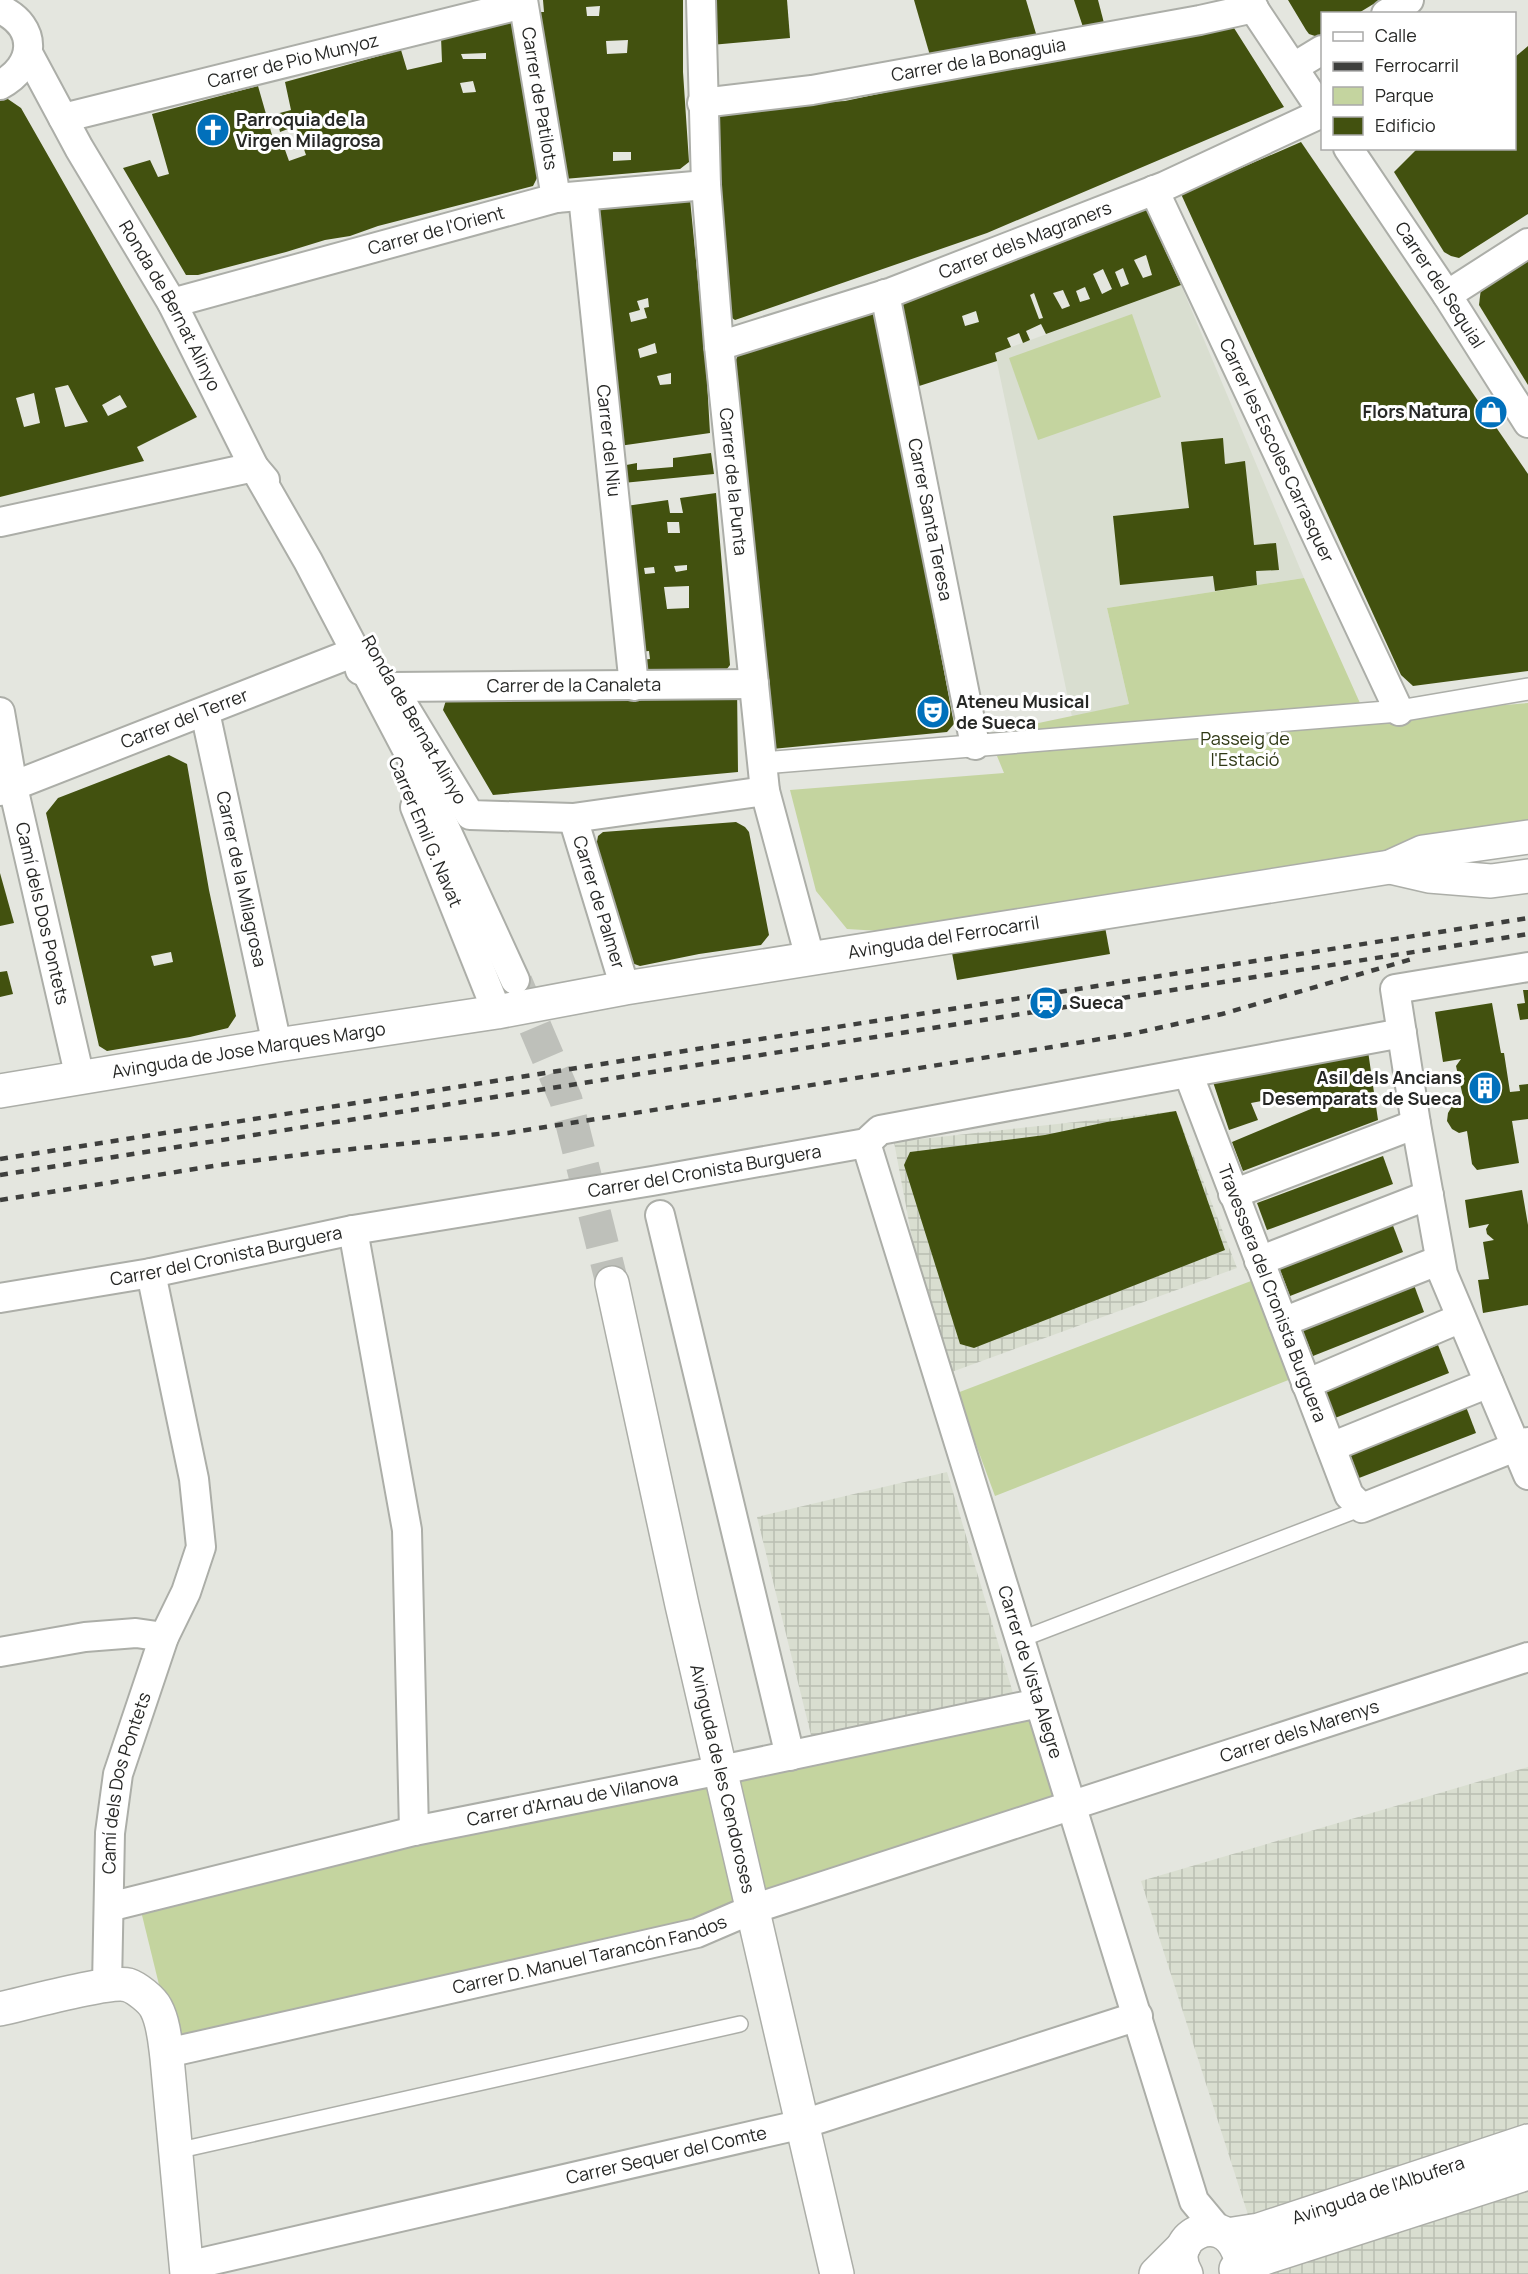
<svg xmlns="http://www.w3.org/2000/svg" width="1528" height="2274" viewBox="0 0 1528 2274" font-family="Manrope,sans-serif">
<defs>
<pattern id="industrial-grid" width="8" height="8" patternUnits="userSpaceOnUse" patternTransform="scale(1.5)"><rect width="8" height="8" fill="#d9ded0"/><path d="M0 4h8M4 0v8" fill="none" stroke="#babeb2"/></pattern>
</defs>
<rect width="100%" height="100%" fill="#e4e6df"/>
<!-- built -->
<path fill="#d9ded0" d="M1181 285 1304 578 1107 608 1129 704 1072 717 995 353Z"/>
<!-- industrial -->
<g fill="url(#industrial-grid)">
<path d="M1176 1111 1237 1268 938 1377 894 1142Z"/>
<path d="M947 1472 1013 1693 813 1743 757 1517Z"/>
<path d="M1528 1767V2274H1267L1141 1881Z"/>
</g>
<!-- park -->
<g fill="#c4d49f">
<path d="M1132 314 1161 397 1038 440 1009 358Z"/>
<path d="M1304 578 1368 721 1433 711 1528 703V830L880 931 847 929 816 891 790 790 1004 773 997 756 991 733 1129 704 1107 608Z"/>
<path d="M1251 1281 1291 1379 995 1496 957 1393Z"/>
<path d="M1034 1713 1063 1801 760 1900 730 1774Z"/>
<path d="M716 1778 744 1904 694 1928 174 2046 140 1907Z"/>
</g>
<!-- building -->
<g fill="#42510f" fill-rule="evenodd">
<path d="M543 0H683V72L689 162 680 169 564 179 536 12H544ZM600 6 599 16H587L586 7ZM628 40 627 53 607 54 606 41ZM613 152H631V160L613 161Z"/>
<path d="M712 0H787L790 38 711 45Z"/>
<path d="M914 0H1026L1037 37 931 59Z"/>
<path d="M1074 0H1098L1104 23 1083 27Z"/>
<path d="M1288 0H1380L1357 14H1322V34L1318 37 1309 34 1306 30Z"/>
<path d="M509 18 519 25 539 174 533 186 378 226 350 236 325 240 286 252 198 275H186L123 168 150 160 158 177 169 174 152 114 258 86 276 149 284 147 289 161 306 155 296 126 280 132 276 114 291 110 285 82 401 50 407 70 442 62 441 37ZM486 53V59H463L461 54ZM473 81 476 92 463 93 460 83Z"/>
<path d="M1220 22 1234 28 1284 107 987 233 735 320 729 316 711 121 719 109 845 101Z"/>
<path d="M1528 46V214L1459 258 1451 256 1444 252 1394 172 1418 148H1515V57Z"/>
<path d="M2 95 21 108 197 417 137 447 144 461 0 497V96ZM68 385 78 404 88 422 65 427 55 388ZM34 393 40 423 24 427 16 398ZM120 395 127 407 108 416 102 405Z"/>
<path d="M1301 142 1528 474V671L1413 686 1401 675 1181 194Z"/>
<path d="M690 199 706 364 710 433 619 446 599 211 603 205ZM648 298 649 307 644 308 647 318 631 322 629 313 640 310 637 301ZM655 343 657 353 640 358 638 349ZM671 373V384L660 385 657 376Z"/>
<path d="M1143 202 1181 285 1046 334 1041 324 1026 331 1030 340 1023 343 1019 333 1007 338 1011 347 995 353 997 361 916 387 901 301ZM1146 255 1152 275 1143 278 1134 260ZM1123 268 1129 284 1121 287 1115 272ZM1103 269 1112 289 1102 294 1093 274ZM1085 287 1090 299 1080 302 1076 291ZM1063 290 1070 306 1062 309 1053 293ZM1034 293 1043 318 1039 319 1030 295ZM976 311 979 322 965 326 962 316Z"/>
<path d="M1528 261V385L1479 305 1481 288Z"/>
<path d="M864 307 876 313 954 724 947 732 772 749 734 364 740 351Z"/>
<path d="M1223 438 1225 464 1245 461 1254 545 1276 543 1279 570 1256 571 1257 585 1215 591 1213 576 1120 585 1113 516 1189 508 1181 442Z"/>
<path d="M711 453 714 474 623 483 621 466 637 463V470L673 467V458Z"/>
<path d="M716 493 730 665 723 674 647 676 639 660 650 659 649 651 638 652 626 506 668 500 670 513H683L680 498ZM667 522H679L680 533H668ZM687 565V570L676 572 674 566ZM654 567 655 573 645 574 644 568ZM689 586V608L667 609 664 587Z"/>
<path d="M737 685 738 772 493 795 443 710 447 697 732 699Z"/>
<path d="M169 755 187 764 209 890 236 1016 228 1028 190 1037 107 1051 99 1046 46 813 58 798ZM171 952 173 962 154 966 151 956Z"/>
<path d="M736 822 745 827 749 832 769 935 761 945 699 954 640 966 626 961 596 847 598 836 603 832Z"/>
<path d="M0 873 14 923 0 926Z"/>
<path d="M1105 927 1110 954 957 980 952 953Z"/>
<path d="M7 971 13 994 0 997V972Z"/>
<path d="M1523 990H1528V1019L1520 1020 1517 1004 1525 1003Z"/>
<path d="M1492 1003 1501 1053H1504L1510 1092 1520 1091 1519 1085 1528 1084V1119L1512 1121 1519 1163 1477 1170 1472 1164 1467 1131 1459 1133 1452 1129 1447 1121 1448 1113 1454 1103 1464 1101 1456 1066 1461 1059 1443 1062 1435 1012Z"/>
<path d="M1368 1051 1378 1120 1243 1171 1232 1142 1318 1106 1313 1091 1251 1103 1258 1120 1229 1130 1213 1082Z"/>
<path d="M1176 1111 1225 1250 974 1348 960 1344 904 1165 910 1152 1045 1135 1107 1122Z"/>
<path d="M1383 1156 1393 1184 1267 1230 1257 1203Z"/>
<path d="M1522 1190 1528 1225V1305L1483 1313 1478 1280 1489 1279 1483 1242 1494 1240 1487 1234 1486 1229 1489 1224 1469 1228 1465 1200Z"/>
<path d="M1392 1223 1403 1252 1290 1296 1279 1267Z"/>
<path d="M1414 1285 1424 1312 1313 1356 1302 1329Z"/>
<path d="M1438 1345 1449 1373 1335 1418 1324 1390Z"/>
<path d="M1465 1404 1476 1433 1359 1478 1348 1449Z"/>
</g>
<g fill="none" stroke-linecap="round" stroke-linejoin="round">
<!-- tertiary-tunnel -->
<path stroke="#bec0ba" stroke-width="33" stroke-dasharray="33 16" stroke-linecap="butt" d="M516 982 566 1100 612 1283"/>
<!-- service casing -->
<g stroke="#acaea8" stroke-width="18">
<g id="service">
<path d="M1019 1640 1362 1508"/>
<path d="M176 2151 740 2024"/>
</g>
</g>
<!-- pedestrian casing -->
<g stroke="#acaea8" stroke-width="24">
<path id="pedestrian" d="M763 763 1399 711 1528 689"/>
</g>
<!-- minor casing -->
<g stroke="#acaea8" stroke-width="32">
<g id="minor">
<path id="s1" d="M523 0 556 198"/>
<path id="s2" d="M701 0 706 185 719 346 765 791 810 958"/>
<path d="M1248 0 1322 111"/>
<path d="M0 9C39 27 36 66 0 85"/>
<path d="M1386 14 1409 0"/>
<path id="s3" d="M28 53 79 148 172 303 254 467 308 561 425 784 515 980"/>
<path d="M1294 67 1322 50"/>
<path id="s4" d="M702 103 812 90 1200 20 1254 8"/>
<path id="s5" d="M63 118 523 4"/>
<path id="s6" d="M1348 148 1447 295 1528 423"/>
<path id="s7" d="M1154 190 1399 711"/>
<path id="s8" d="M583 196 634 686"/>
<path id="s9" d="M885 294 975 745"/>
<path d="M1447 295 1528 243"/>
<path id="s10" d="M172 303 556 198 706 185"/>
<path id="s11" d="M719 346 892 292 1165 186 1322 113"/>
<path d="M0 522 254 467 265 480"/>
<path id="s12" d="M392 687 754 684"/>
<path d="M402 703 470 815 573 818 765 791"/>
<path id="s13" d="M0 712 13 787 80 1078"/>
<path id="s14" d="M205 712 277 1045"/>
<path id="s15" d="M0 791 355 652 360 670"/>
<path d="M415 807 497 1012"/>
<path id="s16" d="M573 818 625 988"/>
<path d="M1528 967 1395 989 1416 1124 1443 1274 1528 1475"/>
<path id="s17" d="M1188 1073 1349 1495 1362 1508 1528 1442"/>
<path id="s18" d="M866 1143 1194 2201 1219 2231"/>
<path d="M1233 1194 1416 1124"/>
<path d="M660 1215 790 1756"/>
<path d="M353 1230 407 1530 414 1831"/>
<path d="M1259 1261 1429 1195"/>
<path id="s19" d="M0 1298 151 1273 353 1230 652 1181 866 1143 880 1130 1402 1033"/>
<path d="M1283 1322 1440 1260"/>
<path d="M1306 1384 1461 1318"/>
<path d="M1331 1447 1489 1383"/>
<path d="M0 1652 85 1637 136 1633 164 1637"/>
<path id="s20" d="M109 1907 414 1831 721 1770 1039 1703"/>
<path id="s21" d="M107 1985 110 1833 118 1774 164 1637 186 1592 201 1547 194 1479 151 1273"/>
<path id="s22" d="M167 2053 697 1933 753 1909 1528 1657"/>
<path id="s23" d="M187 2266 803 2124 1138 2016"/>
</g>
</g>
<!-- tertiary casing -->
<g stroke="#acaea8" stroke-width="36">
<g id="tertiary">
<path d="M1390 867 1429 876 1491 881 1528 876"/>
<path id="s24" d="M0 1091 277 1045 497 1012 625 988 1390 867 1423 852 1528 837"/>
<path id="s25" d="M612 1283 682 1605 837 2274"/>
<path d="M0 2009C23 2004 110 1980 128 1985 137 1988 152 2000 156 2008 164 2023 165 2042 167 2058L187 2274"/>
<path id="s26" d="M1227 2235 1259 2230 1528 2141"/>
<path d="M1236 2269 1267 2257 1528 2173"/>
<path d="M1156 2274 1184 2246"/>
<path d="M1186 2274C1164 2237 1221 2208 1238 2251"/>
</g>
</g>
<!-- service -->
<use href="#service" stroke="#fff" stroke-width="15"/>
<!-- pedestrian -->
<use href="#pedestrian" stroke="#fff" stroke-width="21"/>
<!-- minor -->
<use href="#minor" stroke="#fff" stroke-width="28"/>
<!-- tertiary -->
<use href="#tertiary" stroke="#fff" stroke-width="33"/>
<!-- rail -->
<g stroke="#3e3f3d" stroke-width="4.5" stroke-dasharray="8 8" stroke-linecap="butt">
<path d="M0 1159 1528 918"/>
<path d="M0 1175 1528 934"/>
<path d="M0 1200 220 1165 323 1152 508 1133 1052 1047 1131 1034 1222 1014 1412 959"/>
</g>
</g>
<!-- icons -->
<defs>
<g id="church-disc" transform="scale(1.725)"><circle r="9.5" fill="#0170bb" stroke="#fff"/><path d="M-1.2-6h2.4v3.5h3.3v2.4h-3.3V6h-2.4V-.1h-3.3v-2.4h3.3Z" fill="#fff"/></g>
<g id="shop-disc" transform="scale(1.725)"><circle r="9.5" fill="#0170bb" stroke="#fff"/><path d="M-5-2.5h2.3a2.7 3.5 0 0 1 5.4 0H5L5.5 6h-11ZM-1.5-2.5h3a1.5 2.3 0 0 0-3 0Z" fill="#fff"/></g>
<g id="theatre-disc" transform="scale(1.725)"><circle r="9.5" fill="#0170bb" stroke="#fff"/><path d="M-5-5.5Q0-4 5-5.5V0Q5 5 0 6Q-5 5-5 0ZM-3.3-2.5H-1v1.5H-3.3ZM1-2.5H3.3v1.5H1ZM-2.8 1Q0 5.5 2.8 1Z" fill="#fff"/></g>
<g id="station-disc" transform="scale(1.725)"><circle r="9.5" fill="#0170bb" stroke="#fff"/><path d="M-3-6H3Q5-6 5-4V2Q5 4 3 4L4.5 6H3L1.5 4h-3L-3 6H-4.5L-3 4Q-5 4-5 2V-4Q-5-6-3-6ZM-3.5-4v3h7v-3ZM-3.5 1v1.5H-2V1ZM2 1v1.5H3.5V1Z" fill="#fff"/></g>
<g id="building-disc" transform="scale(1.725)"><circle r="9.5" fill="#0170bb" stroke="#fff"/><path d="M-4-6H4V6H1V3H-1V6H-4ZM-2.5-4.3h1.7v1.8h-1.7ZM.8-4.3h1.7v1.8H.8ZM-2.5-1h1.7V.8h-1.7ZM.8-1h1.7V.8H.8Z" fill="#fff"/></g>
</defs>
<g fill-rule="evenodd">
<use href="#church-disc" x="213" y="130"/>
<use href="#shop-disc" x="1491" y="412"/>
<use href="#theatre-disc" x="933" y="712"/>
<use href="#station-disc" x="1046" y="1003"/>
<use href="#building-disc" x="1485" y="1088"/>
</g>
<g text-anchor="middle" stroke-width="6" stroke-linejoin="round" paint-order="stroke">
<!-- street labels -->
<g font-size="18" fill="#272826" stroke="#fff">
<text dy="6" stroke="none"><textPath href="#s4" startOffset="280">Carrer de la Bonaguia</textPath></text>
<text dy="6" stroke="none"><textPath href="#s5" startOffset="237">Carrer de Pio Munyoz</textPath></text>
<text dy="6" stroke="none"><textPath href="#s1" startOffset="100">Carrer de Patilots</textPath></text>
<text dy="6" stroke="none"><textPath href="#s10" startOffset="274">Carrer de l'Orient</textPath></text>
<text dy="6" stroke="none"><textPath href="#s11" startOffset="324">Carrer dels Magraners</textPath></text>
<text dy="6" stroke="none"><textPath href="#s6" startOffset="165">Carrer del Sequial</textPath></text>
<text dy="6" stroke="none"><textPath href="#s3" startOffset="290">Ronda de Bernat Alinyo</textPath></text>
<text dy="6" stroke="none"><textPath href="#s8" startOffset="246">Carrer del Niu</textPath></text>
<text dy="6" stroke="none"><textPath href="#s7" startOffset="288">Carrer les Escoles Carrasquer</textPath></text>
<text dy="6" stroke="none"><textPath href="#s2" startOffset="483">Carrer de la Punta</textPath></text>
<text dy="6" stroke="none"><textPath href="#s9" startOffset="230">Carrer Santa Teresa</textPath></text>
<text dy="6" stroke="none"><textPath href="#s12" startOffset="182">Carrer de la Canaleta</textPath></text>
<text dy="6" stroke="none"><textPath href="#s15" startOffset="198">Carrer del Terrer</textPath></text>
<text transform="translate(414 720) rotate(60)" y="6">Ronda de Bernat Alinyo</text>
<text transform="translate(425 832) rotate(67)" y="6">Carrer Emil G. Navat</text>
<text dy="6" stroke="none"><textPath href="#s14" startOffset="171">Carrer de la Milagrosa</textPath></text>
<text dy="6" stroke="none"><textPath href="#s16" startOffset="88">Carrer de Palmer</textPath></text>
<text dy="6" stroke="none"><textPath href="#s13" startOffset="206">Camí dels Dos Pontets</textPath></text>
<text dy="6" stroke="none"><textPath href="#s24" startOffset="956">Avinguda del Ferrocarril</textPath></text>
<text dy="6" stroke="none"><textPath href="#s24" startOffset="252">Avinguda de Jose Marques Margo</textPath></text>
<text dy="6" stroke="none"><textPath href="#s19" startOffset="716">Carrer del Cronista Burguera</textPath></text>
<text dy="6" stroke="none"><textPath href="#s19" startOffset="230">Carrer del Cronista Burguera</textPath></text>
<text dy="6" stroke="none"><textPath href="#s17" startOffset="236">Travessera del Cronista Burguera</textPath></text>
<text dy="6" stroke="none"><textPath href="#s18" startOffset="554">Carrer de Vista Alegre</textPath></text>
<text dy="6" stroke="none"><textPath href="#s22" startOffset="1179">Carrer dels Marenys</textPath></text>
<text dy="6" stroke="none"><textPath href="#s25" startOffset="508">Avinguda de les Cendoroses</textPath></text>
<text dy="6" stroke="none"><textPath href="#s21" startOffset="204">Camí dels Dos Pontets</textPath></text>
<text dy="6" stroke="none"><textPath href="#s20" startOffset="476">Carrer d'Arnau de Vilanova</textPath></text>
<text dy="6" stroke="none"><textPath href="#s22" startOffset="434">Carrer D. Manuel Tarancón Fandos</textPath></text>
<text dy="6" stroke="none"><textPath href="#s23" startOffset="492">Carrer Sequer del Comte</textPath></text>
<text dy="6" stroke="none"><textPath href="#s26" startOffset="158">Avinguda de l'Albufera</textPath></text>
</g>
<!-- poi labels -->
<g font-size="18" font-weight="bold" fill="#272826" stroke="#fff" text-anchor="start">
<text x="236" y="126">Parroquia de la<tspan x="236" dy="21">Virgen Milagrosa</tspan></text>
<text x="1468" y="418" text-anchor="end">Flors Natura</text>
<text x="956" y="708">Ateneu Musical<tspan x="956" dy="21">de Sueca</tspan></text>
<text x="1069" y="1009">Sueca</text>
<text x="1462" y="1084" text-anchor="end">Asil dels Ancians<tspan x="1462" dy="21">Desemparats de Sueca</tspan></text>
</g>
<!-- park labels -->
<g font-size="18" fill="#2f3814" stroke="#fff">
<text x="1245" y="745">Passeig de<tspan x="1245" dy="21">l'Estació</tspan></text>
</g>
</g>
<!-- legend -->
<rect x="1321" y="12" width="195" height="138" fill="#ffffff" stroke="#a9a9a8" stroke-width="1.5"/>
<rect x="1333" y="32" width="30" height="9" fill="#ffffff" stroke="#a9a9a8" stroke-width="1.5"/>
<text x="1375" y="42" font-size="18" fill="#272826">Calle</text>
<rect x="1333" y="62" width="30" height="9" fill="#3e3f3d" stroke="#a9a9a8" stroke-width="1.5"/>
<text x="1375" y="72" font-size="18" fill="#272826">Ferrocarril</text>
<rect x="1333" y="87" width="30" height="18" fill="#c4d49f" stroke="#a9a9a8" stroke-width="1.5"/>
<text x="1375" y="102" font-size="18" fill="#272826">Parque</text>
<rect x="1333" y="117" width="30" height="18" fill="#42510f" stroke="#a9a9a8" stroke-width="1.5"/>
<text x="1375" y="132" font-size="18" fill="#272826">Edificio</text>
</svg>
